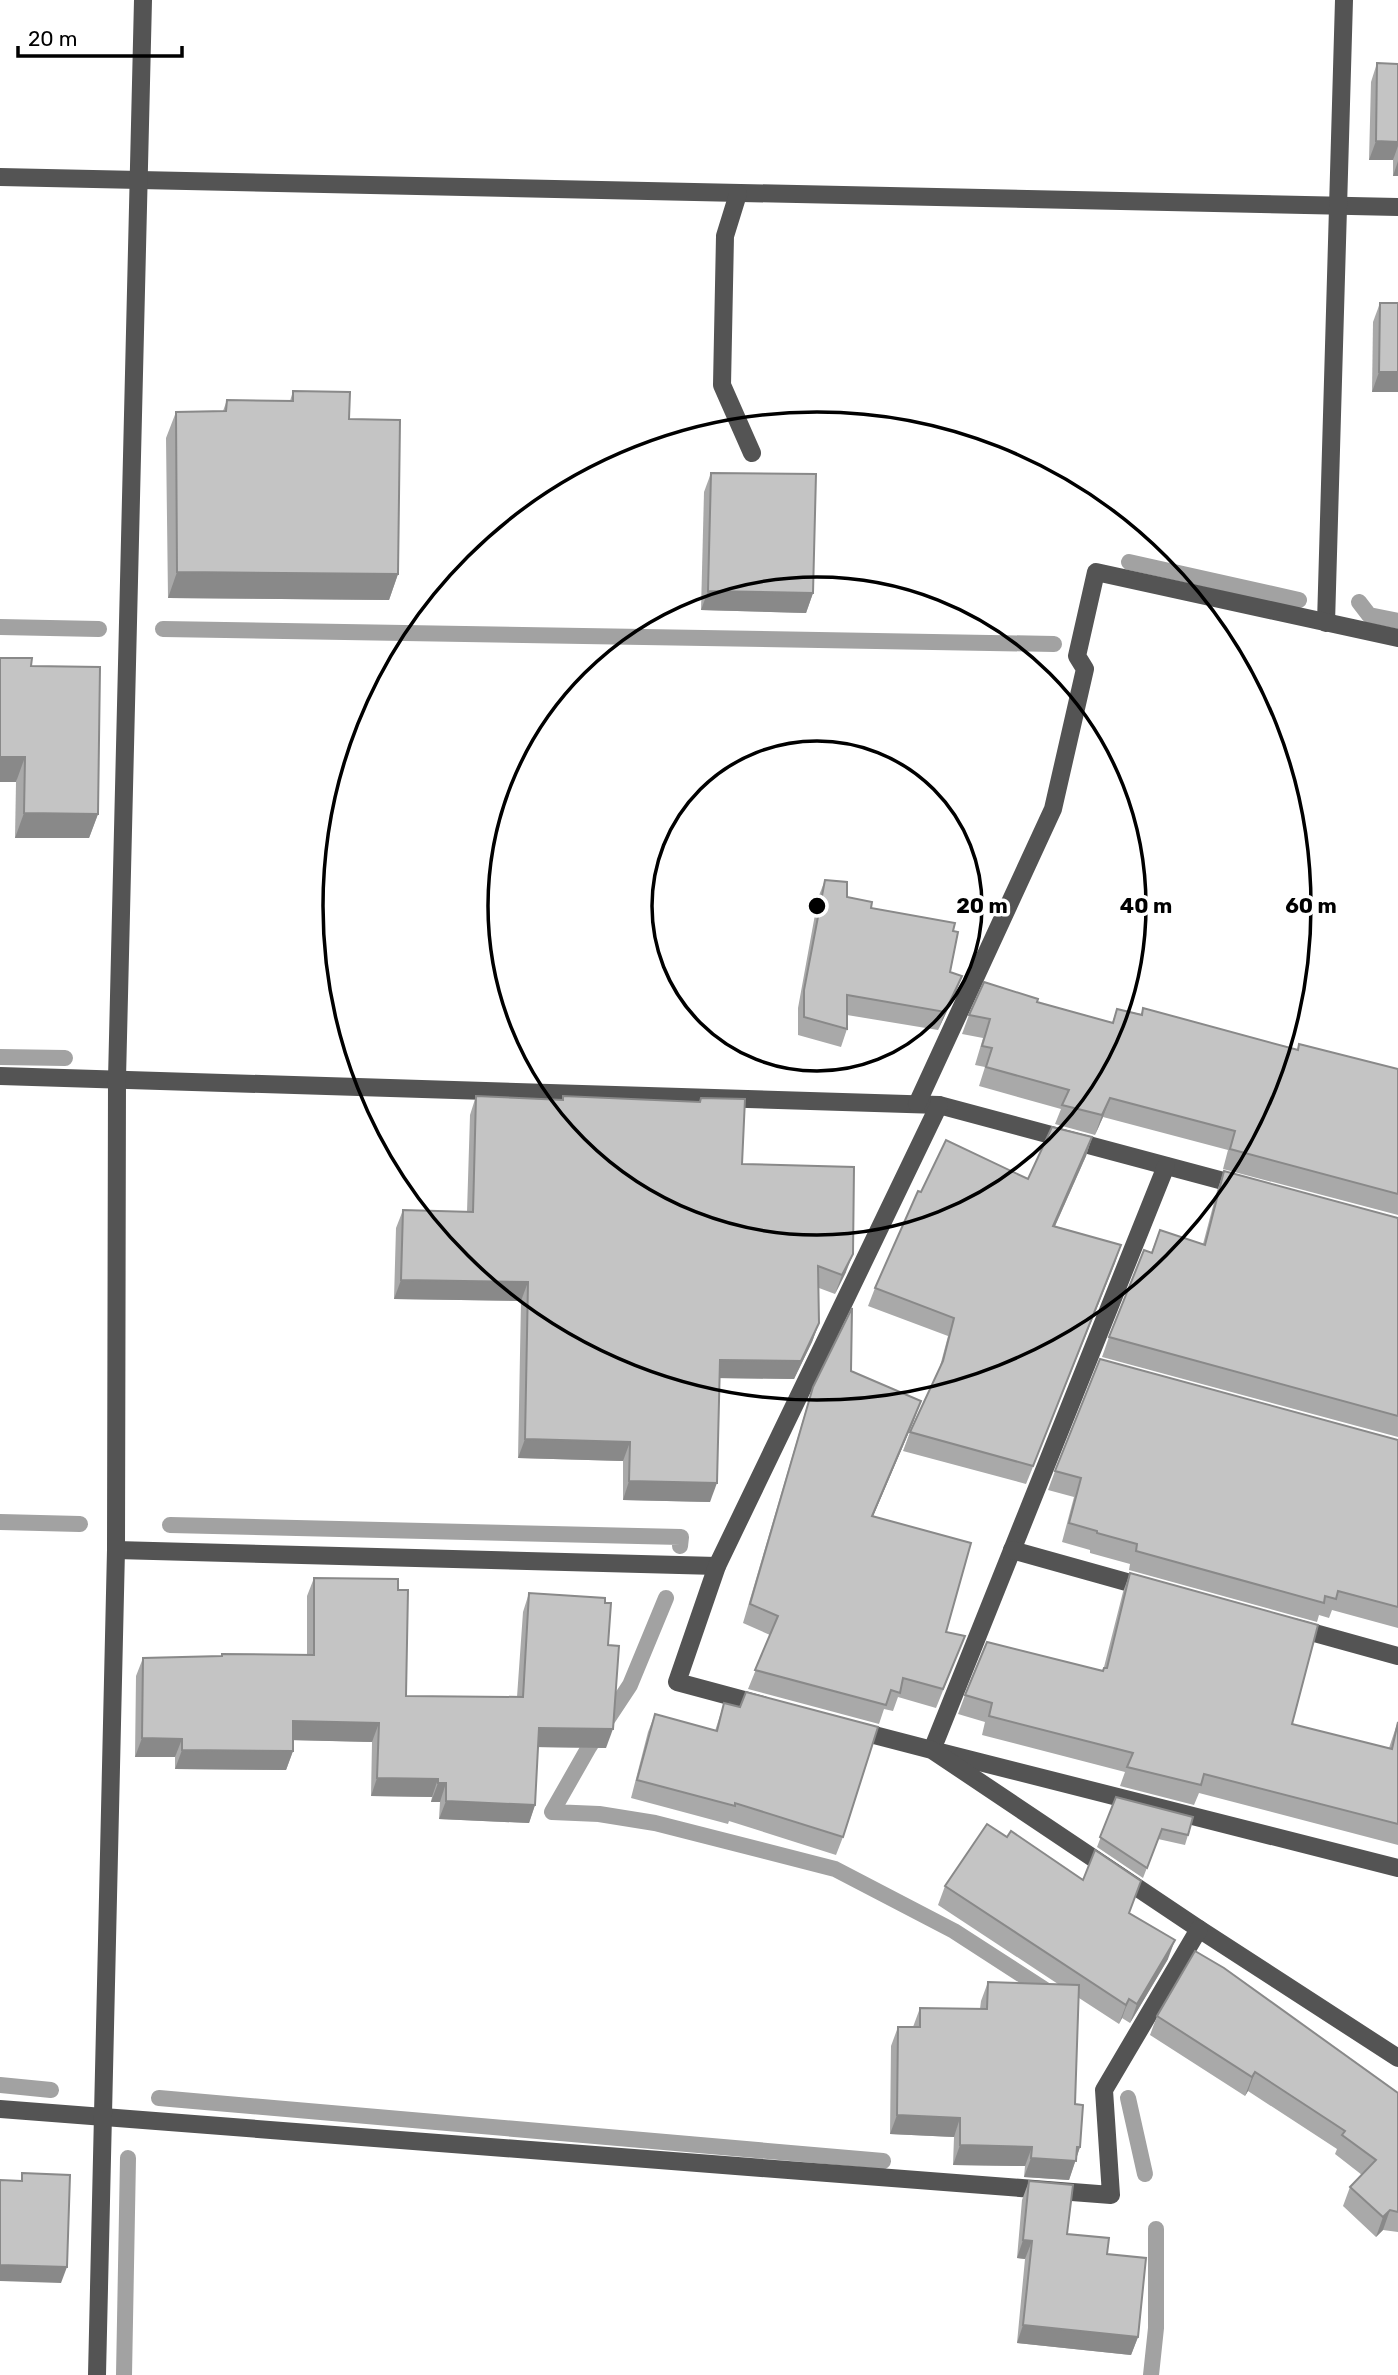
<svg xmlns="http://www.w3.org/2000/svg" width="1398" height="2375" viewBox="0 0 1398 2375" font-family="Rubik,sans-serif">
<rect width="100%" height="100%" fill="#fff"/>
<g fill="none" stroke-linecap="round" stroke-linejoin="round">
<!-- stream -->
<g stroke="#a2a2a2" stroke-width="16">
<path d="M1129 562 1299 600"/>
<path d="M1359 602 1369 615 1398 621"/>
<path d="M0 627 99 629"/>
<path d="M163 629 1054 644"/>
<path d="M0 1057 65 1058"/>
<path d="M0 1522 80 1524"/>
<path d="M170 1525 681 1537 680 1546"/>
<path d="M666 1598 630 1685 589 1747 552 1812 599 1814 655 1823 835 1869 954 1931 1053 1995"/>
<path d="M0 2085 51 2090"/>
<path d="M159 2098 883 2161"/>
<path d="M1128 2098 1145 2174"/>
<path d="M124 2375 128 2158"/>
<path d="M1151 2375 1156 2328V2229"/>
</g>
<!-- minor -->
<g stroke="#545454" stroke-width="18">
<path d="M0 177 1398 207"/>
<path d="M738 194 725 236 722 385 752 453"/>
<path d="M1326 623 1344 0"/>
<path d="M0 1076 939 1105 1242 1186"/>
<path d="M917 1104 1053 809 1085 669 1077 656 1096 572 1398 638"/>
<path d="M1166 1166 932 1750 1398 1868"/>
<path d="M116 1550 717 1566"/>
<path d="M1012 1550 1148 1588"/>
<path d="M1293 1627 1398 1656"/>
<path d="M763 1705 677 1682 717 1566 939 1105"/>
<path d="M855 1730 932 1750 1199 1929 1398 2058"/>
<path d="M0 2109 1111 2195 1104 2090 1199 1929"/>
<path d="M97 2375 116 1550 117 1079 143 0"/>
</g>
</g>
<!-- wall -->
<g fill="#a9a9a9">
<path d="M1377 63 1398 64V176H1393V160H1369L1371 82Z"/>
<path d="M1380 303H1398V392H1372L1373 322Z"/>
<path d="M293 391 349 419 398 574 389 600 168 598 166 438 176 412 223 411 227 400 290 401Z"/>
<path d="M711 473 813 593 806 613 701 610 704 492Z"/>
<path d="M31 666 98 814 89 838H15L16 782Z"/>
<path d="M825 880 847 897 871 908 953 931 950 972 955 994 938 1030 847 1015V1029L841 1047 798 1035V1008L818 898Z"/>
<path d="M1037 1002 1112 1023 1117 1009 1141 1014 1143 1008 1297 1050 1299 1044 1398 1069V1215L1223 1169 1228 1150 1103 1117 1095 1135 1055 1124 1061 1109 979 1086 985 1067 975 1065 983 1038 962 1034 969 1015Z"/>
<path d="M476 1096 562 1100 563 1096 699 1102 701 1098 742 1164 846 1272 835 1294 819 1288V1323L812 1342 794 1379 719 1378 710 1502 623 1500V1461L518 1458 521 1301 394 1299 396 1228 403 1210 467 1212 470 1115Z"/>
<path d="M1092 1137 1086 1156 1055 1226 1121 1245 1026 1484 903 1451 910 1432 939 1370 948 1336 868 1306 875 1288 921 1192 1028 1179Z"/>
<path d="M1224 1171 1398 1218V1437L1102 1357 1109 1337 1151 1253 1160 1230 1203 1244 1217 1191Z"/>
<path d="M851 1371 914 1420 873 1516 946 1632 965 1636 936 1708 898 1697 893 1711 884 1709 879 1724 748 1689 770 1635 743 1623 807 1406 813 1387Z"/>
<path d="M1398 1440V1628L1332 1610 1329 1618 1319 1615 1317 1622 1129 1570 1130 1564 1090 1553V1550L1062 1542 1074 1497 1048 1490 1055 1471Z"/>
<path d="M1130 1573 1292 1724 1389 1748 1398 1721V1845L1199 1793 1194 1805 1120 1786 1125 1772 982 1735 985 1722 958 1714 965 1695 1103 1671 1123 1592Z"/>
<path d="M314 1578 398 1590 406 1696 517 1697 523 1612 529 1593 608 1645 606 1748 538 1747 535 1805 529 1823 439 1819 440 1802H431L432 1797 371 1796 372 1742 293 1740V1751L286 1770 175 1769V1757H135L136 1676 143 1658 221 1656 222 1654 307 1655V1596Z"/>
<path d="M724 1703 843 1837 836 1855 729 1821 728 1824 631 1798 648 1732 655 1714 715 1731Z"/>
<path d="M1116 1797 1188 1835 1185 1845 1158 1839 1143 1878 1097 1847Z"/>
<path d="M1007 1837 1129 1913 1168 1959 1130 2023 1122 2018 1119 2024 1079 1998 1075 2104 1080 2147 1069 2180 1024 2177 1025 2166 953 2165 954 2137 890 2134 891 2046 898 2027H913L920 2008 980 2009 981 2001 988 1982 1058 1984 938 1905 945 1886Z"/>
<path d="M1157 2016 1398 2093V2232L1383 2230 1376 2237 1343 2206 1350 2187 1362 2175 1335 2154 1337 2149 1248 2091 1245 2096 1150 2035Z"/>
<path d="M1029 2181 1067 2234 1107 2254 1138 2337 1131 2355 1017 2343 1025 2259 1017 2258 1022 2200Z"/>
</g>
<!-- shaded-wall -->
<g fill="#898989">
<path d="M1376 141 1398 142V146L1393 160H1369Z"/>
<path d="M1398 161V176H1393Z"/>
<path d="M1379 372H1398V392H1372Z"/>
<path d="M177 572 398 574 389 600 168 598Z"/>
<path d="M708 591 813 593 806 613 701 610Z"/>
<path d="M0 757H25L16 782H0Z"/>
<path d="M24 813 98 814 89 838H15Z"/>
<path d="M962 976 955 994 938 1030 945 1012Z"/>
<path d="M1110 1098 1103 1117 1095 1135 1102 1115Z"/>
<path d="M1092 1137 1086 1156 1047 1244 1053 1226Z"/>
<path d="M1121 1245 1115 1263 1026 1484 1033 1466Z"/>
<path d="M853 1254 846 1272 835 1294 842 1275Z"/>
<path d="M401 1280 528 1282 521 1301 394 1299Z"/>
<path d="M819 1323 812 1342 794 1379 713 1378 720 1360Z"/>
<path d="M921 1401 914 1420 865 1535 872 1516Z"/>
<path d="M525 1439 630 1442 623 1461 518 1458Z"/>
<path d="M629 1481 717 1483 710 1502 623 1500Z"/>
<path d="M293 1721 379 1723 372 1742 287 1740Z"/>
<path d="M539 1728 613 1729 606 1748 532 1747Z"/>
<path d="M142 1738 182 1739 175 1757H135Z"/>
<path d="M182 1750 293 1751 286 1770 175 1769Z"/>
<path d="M377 1778 438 1779 432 1797 371 1796Z"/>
<path d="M438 1783H446L440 1802H431Z"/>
<path d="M446 1801 535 1805 529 1823 439 1819Z"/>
<path d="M1175 1940 1168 1959 1130 2023 1137 2004Z"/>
<path d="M1129 1999 1122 2018 1119 2024 1126 2005Z"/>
<path d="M1255 2072 1248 2091 1245 2096 1252 2077Z"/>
<path d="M897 2115 960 2118 954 2137 890 2134Z"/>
<path d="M960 2145 1032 2147 1025 2166 953 2165Z"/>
<path d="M1077 2147H1080L1069 2180 1024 2177 1031 2158Z"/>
<path d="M1390 2210 1383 2230 1376 2237 1383 2217Z"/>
<path d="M1023 2240 1032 2241 1025 2259 1017 2258Z"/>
<path d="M0 2265 67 2267 61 2283 0 2281Z"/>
<path d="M1023 2325 1138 2337 1131 2355 1017 2343Z"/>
</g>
<!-- building -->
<g fill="#c4c4c4" stroke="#898989" stroke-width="2">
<path d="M1377 63 1398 64V142L1376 141Z"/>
<path d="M1380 303H1398V372H1379Z"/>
<path d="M293 391 350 392 349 419 400 420 398 574 177 572 176 412 226 411 227 400 293 401Z"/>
<path d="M711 473 816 474 813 593 708 591Z"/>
<path d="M0 658H32L31 666 100 667 98 814 24 813 25 757H0Z"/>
<path d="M825 880 847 882V897L872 902 871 908 955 923 953 931 958 932 950 972 962 976 945 1012 847 995V1029L804 1017V990Z"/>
<path d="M984 982 1038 999 1037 1002 1113 1023 1117 1009 1142 1015 1143 1008 1298 1050 1299 1044 1398 1069V1194L1230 1149 1235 1131 1110 1098 1102 1115 1062 1105 1069 1090 986 1067 992 1048 982 1046 990 1019 969 1015Z"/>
<path d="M476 1096 563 1100V1096L700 1102 701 1098 745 1099 742 1164 854 1167 853 1254 842 1275 818 1266 819 1323 801 1361 720 1360 717 1483 629 1481 630 1442 525 1439 528 1282 401 1280 403 1210 473 1212Z"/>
<path d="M1052 1127 1092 1137 1053 1226 1121 1245 1033 1466 910 1432 943 1361 954 1318 875 1288 918 1191 921 1192 946 1140 1028 1179Z"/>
<path d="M1224 1171 1398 1218V1416L1109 1337 1144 1250 1152 1253 1160 1230 1205 1245Z"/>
<path d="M852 1308 851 1371 921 1401 872 1516 971 1543 946 1632 965 1636 943 1689 903 1678 900 1693 891 1690 886 1705 755 1670 778 1616 750 1604 813 1387Z"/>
<path d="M1100 1359 1398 1440V1607L1338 1591 1336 1599 1325 1596 1324 1603 1136 1551 1137 1544 1097 1533V1531L1069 1523 1081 1478 1055 1471Z"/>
<path d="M1130 1573 1318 1625 1292 1724 1392 1749 1398 1722V1824L1204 1774 1201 1785 1127 1767 1133 1753 989 1716 992 1703 965 1695 987 1642 1103 1671 1104 1668H1107Z"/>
<path d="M314 1578 398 1579V1590H408L406 1696 523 1697 529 1593 605 1598V1603H611L608 1645 619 1646 613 1729 539 1728 535 1805 446 1801V1783H438V1779L377 1778 379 1723 293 1721V1751L182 1750V1739L142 1738 143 1658 222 1656V1654L314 1655Z"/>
<path d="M746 1692 878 1727 843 1837 735 1803V1806L637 1780 655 1714 717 1731 724 1703 740 1707Z"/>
<path d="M1116 1797 1193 1817 1188 1835 1162 1829 1147 1868 1100 1837Z"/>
<path d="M987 1824 1007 1837 1011 1831 1083 1880 1095 1850 1141 1881 1129 1913 1175 1940 1137 2004 1129 1999 1126 2005 945 1886Z"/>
<path d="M1195 1951 1224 1968 1398 2093V2212L1390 2210 1383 2217 1350 2187 1376 2160 1342 2135 1345 2131 1255 2072 1252 2077 1157 2016Z"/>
<path d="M988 1982 1079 1985 1075 2104 1083 2105 1080 2147H1077L1076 2161 1031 2158 1032 2147 960 2145V2118L897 2115 898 2027H920V2008L987 2009Z"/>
<path d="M22 2173 70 2175 67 2267 0 2265V2180L22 2181Z"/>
<path d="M1029 2181 1073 2185 1067 2234 1109 2238 1107 2254 1146 2258 1138 2337 1023 2325 1032 2241 1023 2240Z"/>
</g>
<!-- distance rings -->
<g fill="none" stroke="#000" stroke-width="3.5">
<circle cx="817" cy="906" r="165"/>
<circle cx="817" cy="906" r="329"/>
<circle cx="817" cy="906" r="494"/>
</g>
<circle cx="817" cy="906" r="10" fill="#000" stroke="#fff" stroke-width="3.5"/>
<g font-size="21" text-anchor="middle" font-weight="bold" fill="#000" stroke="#fff" stroke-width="7" stroke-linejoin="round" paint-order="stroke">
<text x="982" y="913">20 m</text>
<text x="1146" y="913">40 m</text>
<text x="1311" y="913">60 m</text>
</g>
<!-- scale -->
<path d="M18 46v10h164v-10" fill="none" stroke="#000000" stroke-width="3.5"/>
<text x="28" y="46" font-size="21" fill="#000000" stroke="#ffffff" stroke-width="5" paint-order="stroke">20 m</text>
</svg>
